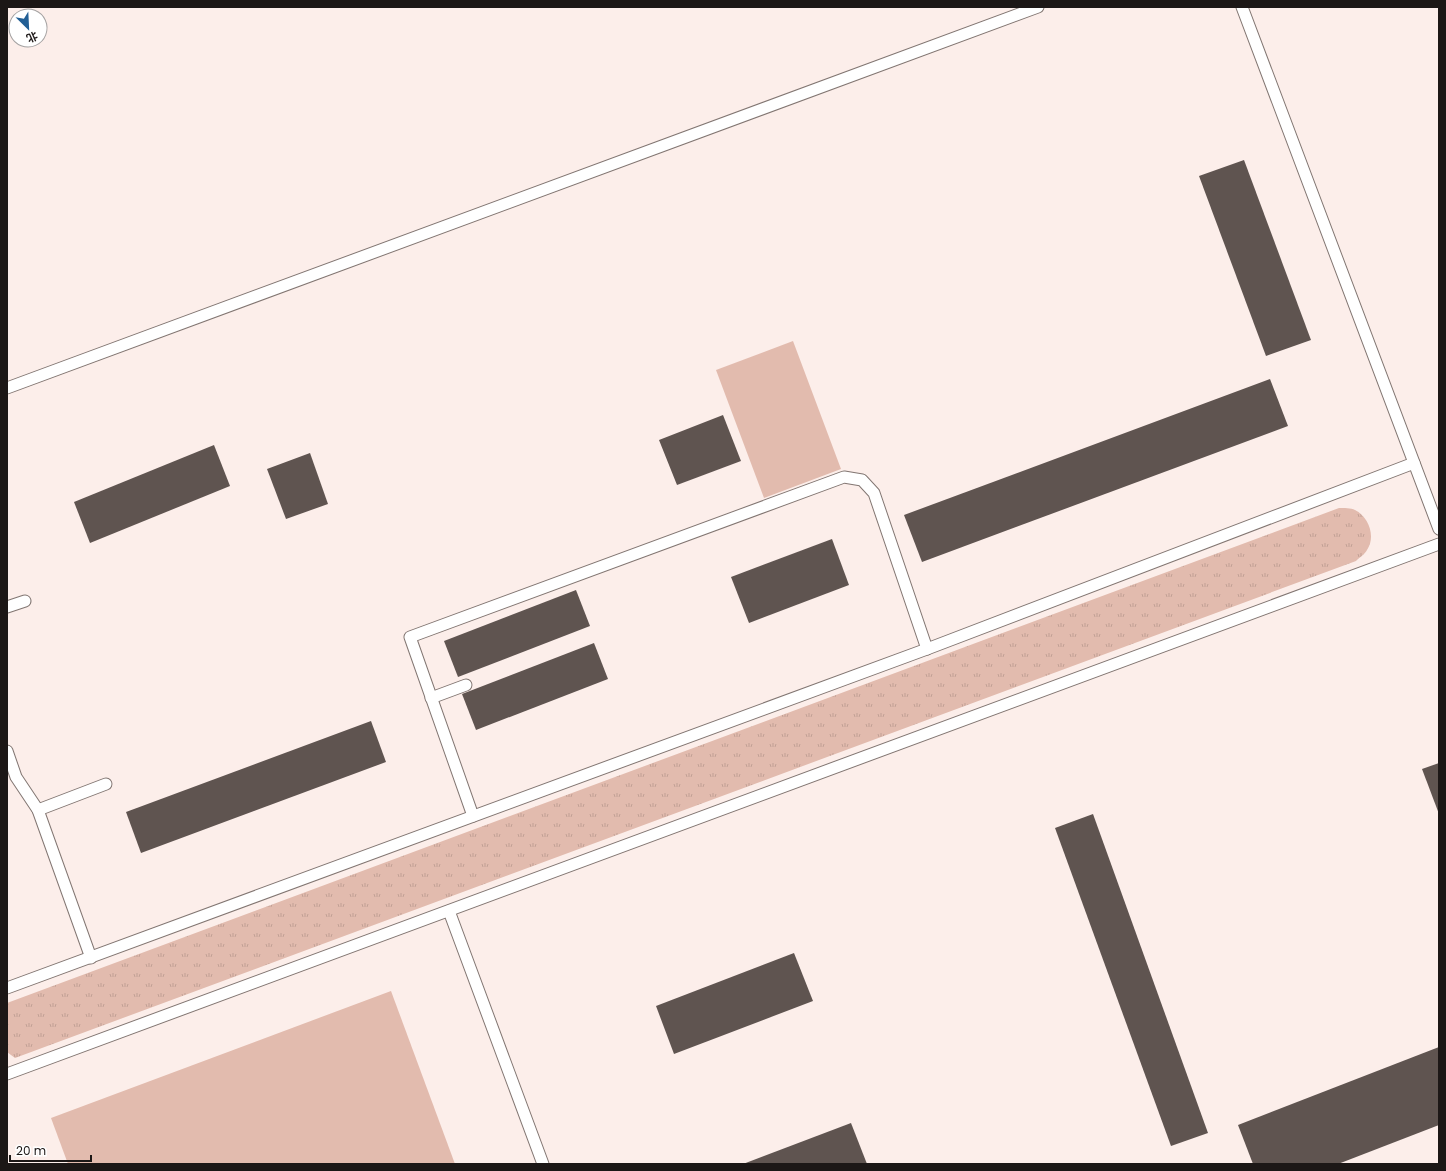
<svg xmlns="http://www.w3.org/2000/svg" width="1446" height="1171" viewBox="0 0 1446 1171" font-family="Poppins,'Noto Sans SC',sans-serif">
<defs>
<pattern id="grass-tufts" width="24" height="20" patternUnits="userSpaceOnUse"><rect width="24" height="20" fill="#e2bbae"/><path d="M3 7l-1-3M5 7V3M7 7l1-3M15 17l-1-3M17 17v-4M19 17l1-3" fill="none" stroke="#c1a095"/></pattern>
</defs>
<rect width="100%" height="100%" fill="#fceeea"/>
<!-- grass -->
<path fill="url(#grass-tufts)" d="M1339 508C1344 508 1351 508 1355 510 1369 517 1376 537 1367 550 1365 554 1359 558 1356 561L15 1058 7 1052V1003Z"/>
<!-- garden -->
<g fill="#e2bbae">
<path d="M793 341 841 469 764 498 716 370Z"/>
<path d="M391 991 455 1164H68L51 1118Z"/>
</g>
<!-- building -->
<g fill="#5f5450">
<path d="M1244 160 1311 340 1266 356 1199 176Z"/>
<path d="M1270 379 1288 426 922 562 904 515Z"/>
<path d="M723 415 741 461 677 485 659 440Z"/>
<path d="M214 445 230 486 90 543 74 502Z"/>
<path d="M310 453 328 504 286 519 267 469Z"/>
<path d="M832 539 849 585 749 623 731 577Z"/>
<path d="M576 590 590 626 458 677 444 641Z"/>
<path d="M594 643 608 679 476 730 462 694Z"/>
<path d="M371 721 386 762 141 853 126 812Z"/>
<path d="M1439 763V814L1422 769Z"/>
<path d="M1093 814 1208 1133 1171 1146 1055 828Z"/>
<path d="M794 953 813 1001 674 1054 656 1006Z"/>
<path d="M1439 1047V1125L1338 1164H1253L1238 1125Z"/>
<path d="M851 1123 867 1164H743Z"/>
</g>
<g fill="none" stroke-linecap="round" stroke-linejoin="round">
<!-- lane casing -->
<g stroke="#827672" stroke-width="13">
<g id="lane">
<path d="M1242 7 1439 529"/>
<path d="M7 388 1038 7"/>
<path d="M7 607 25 601"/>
<path d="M431 698 466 685"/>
<path d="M7 751 16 777 38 810 91 958"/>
<path d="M38 810 106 784"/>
<path d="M473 816 410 637 844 477 862 480 874 493 927 649"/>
<path d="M449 911 543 1164"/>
<path d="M7 988 927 649 1414 463"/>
<path d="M7 1074 1439 544"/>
</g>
</g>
<!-- lane -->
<use href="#lane" stroke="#fff" stroke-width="11"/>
</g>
<!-- border -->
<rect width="1446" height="1171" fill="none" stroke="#1c1716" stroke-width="16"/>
<!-- north arrow -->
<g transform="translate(28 28) rotate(156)"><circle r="19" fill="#ffffff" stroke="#a4a2a2"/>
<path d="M0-3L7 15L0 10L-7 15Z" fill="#225f95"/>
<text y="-6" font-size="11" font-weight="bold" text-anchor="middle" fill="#1c1716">北</text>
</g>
<!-- scale -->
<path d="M10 1155v6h81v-6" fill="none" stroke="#1c1716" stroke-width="2"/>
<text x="16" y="1155" font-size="12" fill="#1c1716" stroke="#ffffff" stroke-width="3" paint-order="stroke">20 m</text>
</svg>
